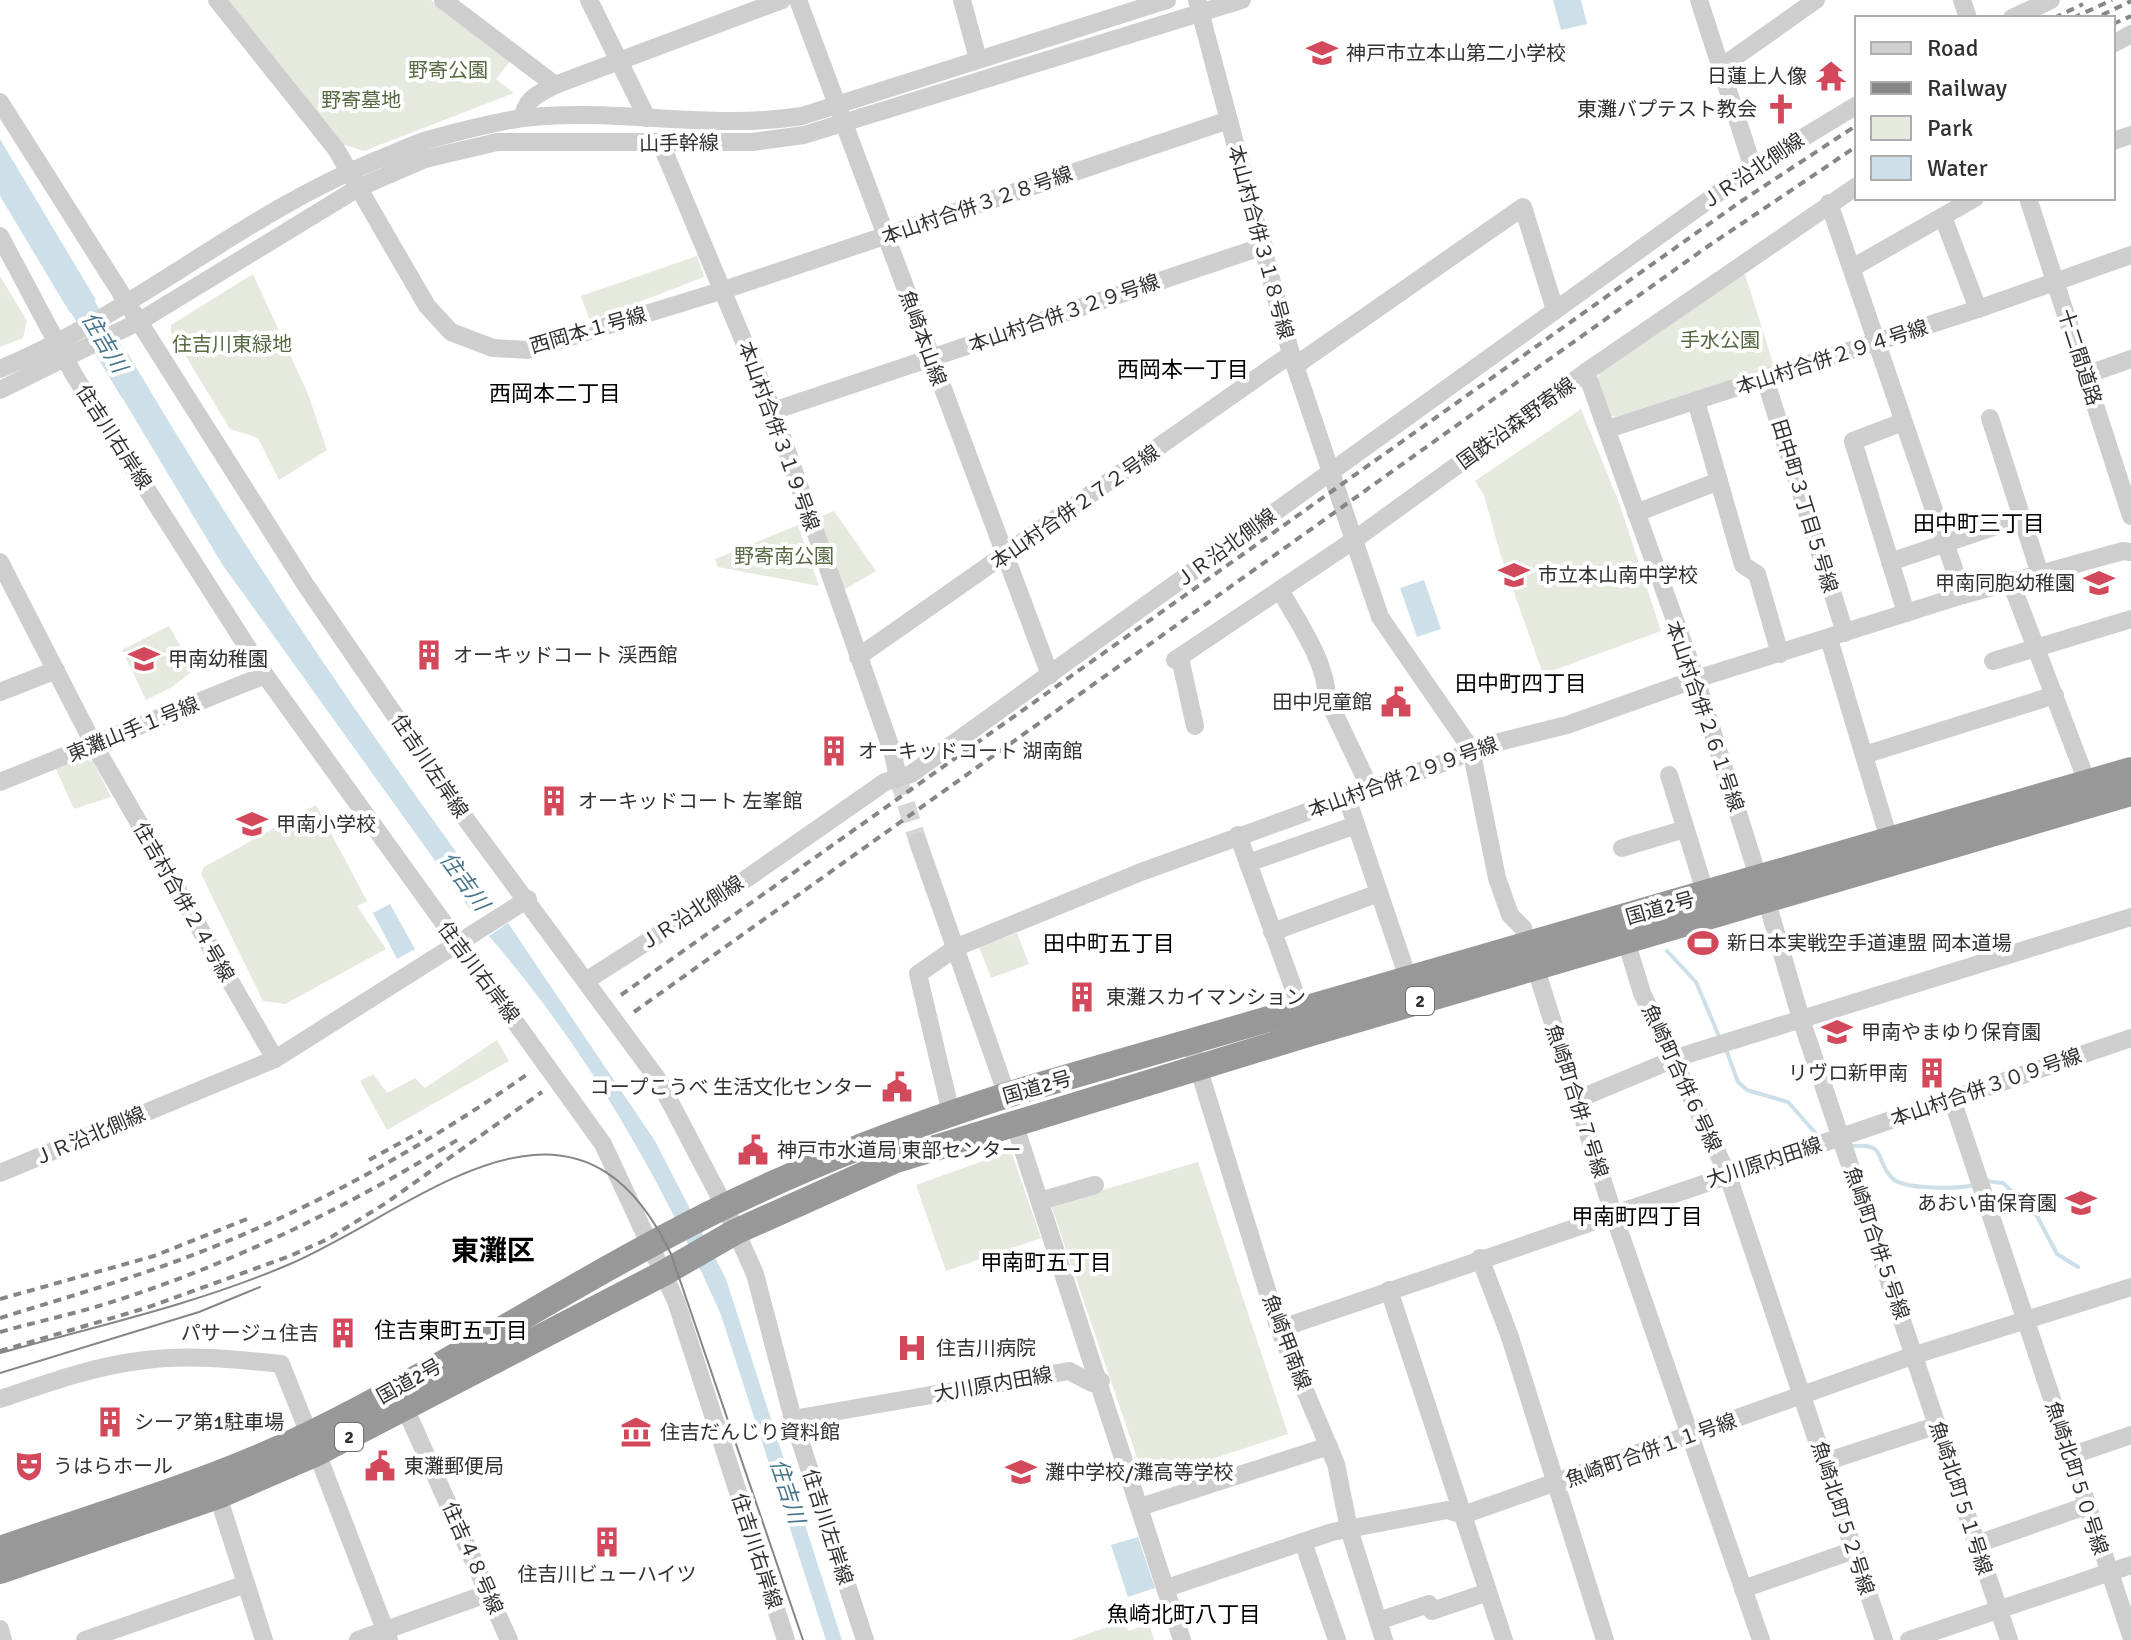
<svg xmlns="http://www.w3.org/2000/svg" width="2131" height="1640" viewBox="0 0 2131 1640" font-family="Signika,'Noto Sans JP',sans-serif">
<rect width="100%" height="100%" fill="#fff"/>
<!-- green -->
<g fill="#e5e9de">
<path d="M225 0H431L511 60 496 79 514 93 364 151 342 144Z"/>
<path d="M697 256 704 277 590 321 581 296Z"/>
<path d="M1744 271 1774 366 1616 417 1609 415 1597 379 1601 370Z"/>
<path d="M253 274 308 394 327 450 279 480 258 438 230 429 171 332V325Z"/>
<path d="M0 276 27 321 23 338 0 347Z"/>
<path d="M1581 409 1620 505 1661 631 1543 674 1500 553 1484 495 1475 481Z"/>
<path d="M834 511 876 571 840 592 816 518Z"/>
<path d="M798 525 819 586 718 567 715 559Z"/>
<path d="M169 626 194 670 172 687 146 700 122 650Z"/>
<path d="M82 759 93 761 111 797 74 809 56 769Z"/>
<path d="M316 805 367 901 357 906 386 949 285 1004 263 1001 201 874 204 867Z"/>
<path d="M1017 933 1029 964 991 978 979 947Z"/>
<path d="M497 1040 509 1061 387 1130 360 1081 373 1074 387 1093 415 1078 425 1088Z"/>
<path d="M1011 1151 1041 1238 946 1271 916 1185Z"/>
<path d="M1198 1162 1288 1434 1145 1481 1051 1205Z"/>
<path d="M1124 1621 1128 1631 1149 1624 1154 1640H1071Z"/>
</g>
<!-- water -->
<g fill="#cddfe8">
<path d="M1553 0H1581L1587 24 1561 30Z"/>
<path d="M0 139 96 300 70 313 0 196Z"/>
<path d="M127 352C239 542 361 723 492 901L474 915 222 564 102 364Z"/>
<path d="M1424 580 1441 629 1417 637 1400 588Z"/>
<path d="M390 904 415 949 397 959 373 913Z"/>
<path d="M508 923 655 1141 726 1279 842 1640H826L721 1315C660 1177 588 1051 489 936Z"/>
<path d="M1138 1537 1155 1588 1128 1597 1111 1545Z"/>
</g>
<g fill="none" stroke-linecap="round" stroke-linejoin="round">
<!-- stream -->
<g stroke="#cddfe8" stroke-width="4">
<path d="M1667 951 1696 982 1718 1034"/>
<path d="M1727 1052 1738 1082 1747 1090 1788 1102 1819 1137"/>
<path d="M1853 1146C1888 1143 1874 1160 1892 1178 1904 1190 1958 1189 1974 1185"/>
<path d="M1985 1181 2003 1183 2037 1216 2057 1254 2078 1267"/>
</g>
<!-- river -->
<path stroke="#cddfe8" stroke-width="26" d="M65 277 131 388"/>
<!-- minor-tunnel -->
<path stroke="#d6d6d6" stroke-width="18" stroke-dasharray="18 9" stroke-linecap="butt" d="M898 778 918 842"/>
<!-- minor -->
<g stroke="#cecece" stroke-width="18">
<path d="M217 0 336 149 427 306 451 332 493 348 528 350 724 290 1229 120"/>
<path d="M443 0 555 85"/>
<path d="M589 0 647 118"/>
<path d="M798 0 1050 675"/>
<path d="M962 0 978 59"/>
<path d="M1197 0 1291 354 1380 617 1471 749 1497 878 1510 915 1523 928 1613 1213 1761 1640"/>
<path d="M1699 0 1753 168"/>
<path d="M1962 0 1968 18"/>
<path d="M2012 18 2051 0"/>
<path d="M2113 44 2131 34"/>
<path d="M1721 67 1816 0"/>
<path d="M0 102 305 584 468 822 659 1081 725 1207 755 1274 793 1419 865 1640"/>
<path d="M523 118C525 98 539 94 555 85L782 0"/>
<path d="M2113 141 2131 135"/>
<path d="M661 144 773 411 893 754 898 778"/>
<path d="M2028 198 2131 516"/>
<path d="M1829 203 1963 595"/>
<path d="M1943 217 1978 309"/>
<path d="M0 236 74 375 265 675 603 1144 676 1301 786 1640"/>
<path d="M1852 268 1975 198"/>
<path d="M1296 365 1523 207 1555 310"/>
<path d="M0 369C134 314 243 214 377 160 396 153 414 143 434 138 462 131 493 122 523 118 615 107 709 131 802 116L1167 0"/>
<path d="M1586 372 1696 679 1759 880"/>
<path d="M2086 375 2131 359"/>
<path d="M1765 379 1845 633"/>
<path d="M0 390 140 321 358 188 425 159 497 142H752L804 135 1242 0"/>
<path d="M1696 401 1743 565 1757 574 1780 654"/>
<path d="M773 411 1264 246"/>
<path d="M1990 418 2039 571"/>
<path d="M1903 422 1853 441 1906 613"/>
<path d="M1608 429 1978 309 2131 255"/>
<path d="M1636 513 1719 481"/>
<path d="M0 562 94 745 275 1059"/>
<path d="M1890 562 2023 517"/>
<path d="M2010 580 2087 782"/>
<path d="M1280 590C1298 622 1326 661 1327 698L1371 790"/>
<path d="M1829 639 1889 839"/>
<path d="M858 657 1291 354"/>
<path d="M1180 658 1195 726"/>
<path d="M1175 660 1354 540 1586 372 1857 186"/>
<path d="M1993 661 2131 619"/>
<path d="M0 692 56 670"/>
<path d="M1864 755 2055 695"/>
<path d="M1669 775 1706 895"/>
<path d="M0 782 265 675"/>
<path d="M1347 798 1409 981"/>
<path d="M1238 835 1302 1012"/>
<path d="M918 842 1002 1081"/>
<path d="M1622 848 1685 829"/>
<path d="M1248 863 1356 825"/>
<path d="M1767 902 1801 1019 2009 1640"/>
<path d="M1272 932 1379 893"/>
<path d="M1626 941 1642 993 1727 1173 1884 1640"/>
<path d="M587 980 746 879 885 782 911 774 1753 168 1857 105"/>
<path d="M1191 1044 1279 1329 1336 1464 1349 1529 1384 1640"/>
<path d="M1952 1099 2131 1636"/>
<path d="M1576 1100 1679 1057 2131 917"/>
<path d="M951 1113 918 974 957 947 1141 872 1454 759 1471 749 1567 725 1696 679 1963 595 2123 551 2131 552"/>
<path d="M1019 1138 1182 1640"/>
<path d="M0 1173 275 1059 528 899"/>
<path d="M1040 1201 1095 1185"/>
<path d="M1480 1258 1510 1337 1605 1640"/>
<path d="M1389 1290 1504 1640"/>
<path d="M1279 1329 2131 1038"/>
<path d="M0 1399C45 1384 91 1367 138 1361 185 1354 235 1359 281 1364L309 1434"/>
<path d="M401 1399 509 1640"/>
<path d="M793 1419 1069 1371 1092 1383 1101 1381"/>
<path d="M317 1453 389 1640"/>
<path d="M2070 1456 2131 1435"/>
<path d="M1825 1462 1938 1425"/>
<path d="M218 1496 264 1640"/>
<path d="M1140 1507 1329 1446"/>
<path d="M1303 1542 1337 1640"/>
<path d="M1977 1544 2086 1506"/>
<path d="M1167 1588 1332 1532 1447 1510 1463 1515 1915 1355 2131 1287"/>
<path d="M1743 1589 1854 1550"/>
<path d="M1378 1621 1429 1604 1432 1611 1488 1592"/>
<path d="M0 1629 3 1640"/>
<path d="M85 1640 246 1584"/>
<path d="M358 1640 489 1593"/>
<path d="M1909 1640 2131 1565"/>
</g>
<!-- highway -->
<g stroke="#989898" stroke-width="26">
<path d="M0 1549C103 1513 208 1483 306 1436 444 1369 572 1283 709 1214 813 1162 912 1125 1023 1090L2131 770"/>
<path d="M0 1571 218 1496 317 1453 664 1273 735 1232 896 1160 1308 1034 2131 793"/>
</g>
<!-- tram -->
<g stroke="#868686" stroke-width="2">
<path d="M0 1353C97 1326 197 1304 290 1264 419 1208 575 1054 671 1254L803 1640"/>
<path d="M0 1373 199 1312 260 1287"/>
</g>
<!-- rail -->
<g stroke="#868686" stroke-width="4" stroke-dasharray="8 6" stroke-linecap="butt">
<path d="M2102 15 2131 1"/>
<path d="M2054 18 2083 4"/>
<path d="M2073 18 2112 0"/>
<path d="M2113 24 2131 16"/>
<path d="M621 995 1740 202 1857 125"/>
<path d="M634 1012 1704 249 1857 146"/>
<path d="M369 1160 422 1131"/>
<path d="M0 1299 154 1256 247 1219"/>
<path d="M0 1318C58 1300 117 1283 174 1262 300 1216 420 1150 529 1073"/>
<path d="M0 1332C39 1321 79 1313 118 1300 239 1261 350 1205 459 1139"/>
<path d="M0 1351 146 1308 290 1256 328 1239 386 1203 542 1092"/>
</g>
</g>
<!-- icons -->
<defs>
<g id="school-bare" transform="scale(2.4)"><path d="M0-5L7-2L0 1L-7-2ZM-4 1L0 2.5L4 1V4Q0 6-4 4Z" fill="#d2495b" stroke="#fff" stroke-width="2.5" paint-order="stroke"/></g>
<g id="temple-bare" transform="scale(2.4)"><path d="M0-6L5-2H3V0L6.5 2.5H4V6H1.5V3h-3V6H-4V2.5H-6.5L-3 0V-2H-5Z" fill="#d2495b" stroke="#fff" stroke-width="2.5" paint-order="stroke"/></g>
<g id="church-bare" transform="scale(2.4)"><path d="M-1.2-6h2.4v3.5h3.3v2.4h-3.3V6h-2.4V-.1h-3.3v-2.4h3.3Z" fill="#d2495b" stroke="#fff" stroke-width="2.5" paint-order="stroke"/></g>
<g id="building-bare" transform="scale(2.4)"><path d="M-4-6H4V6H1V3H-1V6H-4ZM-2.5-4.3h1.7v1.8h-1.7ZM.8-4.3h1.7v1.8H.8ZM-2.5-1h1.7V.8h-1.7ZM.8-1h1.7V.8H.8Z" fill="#d2495b" stroke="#fff" stroke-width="2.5" paint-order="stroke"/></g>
<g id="civic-bare" transform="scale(2.4)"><path d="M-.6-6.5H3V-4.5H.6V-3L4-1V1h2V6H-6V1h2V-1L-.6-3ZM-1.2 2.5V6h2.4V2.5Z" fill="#d2495b" stroke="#fff" stroke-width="2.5" paint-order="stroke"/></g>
<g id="stadium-bare" transform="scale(2.4)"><path d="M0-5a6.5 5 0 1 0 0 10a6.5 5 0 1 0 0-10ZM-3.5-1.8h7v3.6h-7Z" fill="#d2495b" stroke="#fff" stroke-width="2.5" paint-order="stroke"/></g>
<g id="hospital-bare" transform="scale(2.4)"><path d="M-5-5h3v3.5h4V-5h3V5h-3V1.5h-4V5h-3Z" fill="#d2495b" stroke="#fff" stroke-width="2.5" paint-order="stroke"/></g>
<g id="museum-bare" transform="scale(2.4)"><path d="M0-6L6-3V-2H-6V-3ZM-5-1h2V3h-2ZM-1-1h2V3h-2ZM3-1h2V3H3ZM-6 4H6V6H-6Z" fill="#d2495b" stroke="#fff" stroke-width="2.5" paint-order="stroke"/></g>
<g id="theatre-bare" transform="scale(2.4)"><path d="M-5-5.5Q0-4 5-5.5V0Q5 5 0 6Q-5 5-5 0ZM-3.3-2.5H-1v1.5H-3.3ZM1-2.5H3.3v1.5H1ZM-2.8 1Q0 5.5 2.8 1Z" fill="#d2495b" stroke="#fff" stroke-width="2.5" paint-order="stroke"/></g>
</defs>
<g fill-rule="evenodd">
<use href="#school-bare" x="1322" y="53"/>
<use href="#temple-bare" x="1831" y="76"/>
<use href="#church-bare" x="1781" y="109"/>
<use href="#school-bare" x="1514" y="575"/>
<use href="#school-bare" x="2099" y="583"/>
<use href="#building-bare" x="429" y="655"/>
<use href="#school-bare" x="144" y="659"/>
<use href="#civic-bare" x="1396" y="702"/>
<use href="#building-bare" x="834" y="751"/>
<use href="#building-bare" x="554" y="801"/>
<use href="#school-bare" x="252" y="824"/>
<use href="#stadium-bare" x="1703" y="943"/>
<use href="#building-bare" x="1082" y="997"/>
<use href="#school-bare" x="1837" y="1032"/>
<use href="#building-bare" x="1932" y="1073"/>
<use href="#civic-bare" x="897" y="1087"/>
<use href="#civic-bare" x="753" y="1150"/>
<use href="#school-bare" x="2081" y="1203"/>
<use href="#building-bare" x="343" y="1333"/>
<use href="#hospital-bare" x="912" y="1348"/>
<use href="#building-bare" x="110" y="1422"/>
<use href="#museum-bare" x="636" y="1432"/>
<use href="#theatre-bare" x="29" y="1466"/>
<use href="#civic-bare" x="380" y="1466"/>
<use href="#school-bare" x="1021" y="1472"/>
<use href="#building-bare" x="607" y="1542"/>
</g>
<g text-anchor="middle" stroke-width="8" stroke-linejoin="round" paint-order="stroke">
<!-- shield labels -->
<g fill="#fff" stroke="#6f6f6f" stroke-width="2">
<rect x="1406" y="987" width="28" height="28" rx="6"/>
<rect x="335" y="1423" width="28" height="28" rx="6"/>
</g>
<g font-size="18" font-weight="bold" fill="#313131">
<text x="1420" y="1007">2</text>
<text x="349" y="1443">2</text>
</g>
<!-- poi labels -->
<g font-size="20" fill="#313131" stroke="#fff" text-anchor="start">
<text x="1346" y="60">神戸市立本山第二小学校</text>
<text x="1807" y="83" text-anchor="end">日蓮上人像</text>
<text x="1757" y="116" text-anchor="end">東灘バプテスト教会</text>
<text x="1538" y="582">市立本山南中学校</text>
<text x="2075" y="590" text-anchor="end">甲南同胞幼稚園</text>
<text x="453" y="662">オーキッドコート 渓西館</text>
<text x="168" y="666">甲南幼稚園</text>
<text x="1372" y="709" text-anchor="end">田中児童館</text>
<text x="858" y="758">オーキッドコート 湖南館</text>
<text x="578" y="808">オーキッドコート 左峯館</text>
<text x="276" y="831">甲南小学校</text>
<text x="1727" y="950">新日本実戦空手道連盟 岡本道場</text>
<text x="1106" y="1004">東灘スカイマンション</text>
<text x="1861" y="1039">甲南やまゆり保育園</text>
<text x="1908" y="1080" text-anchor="end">リヴロ新甲南</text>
<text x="873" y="1094" text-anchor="end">コープこうべ 生活文化センター</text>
<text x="777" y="1157">神戸市水道局 東部センター</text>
<text x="2057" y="1210" text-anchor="end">あおい宙保育園</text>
<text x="319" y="1340" text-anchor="end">パサージュ住吉</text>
<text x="936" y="1355">住吉川病院</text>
<text x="134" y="1429">シーア第1駐車場</text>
<text x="660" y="1439">住吉だんじり資料館</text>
<text x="53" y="1473">うはらホール</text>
<text x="404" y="1473">東灘郵便局</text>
<text x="1045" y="1479">灘中学校/灘高等学校</text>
<text x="607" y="1581" text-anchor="middle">住吉川ビューハイツ</text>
</g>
<!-- park labels -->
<g font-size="20" fill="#576843" stroke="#fff">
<text x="448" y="77">野寄公園</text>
<text x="361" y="107">野寄墓地</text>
<text x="1720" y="347">手水公園</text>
<text x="232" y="351">住吉川東緑地</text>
<text x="784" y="563">野寄南公園</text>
</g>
<!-- street labels -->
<g font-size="20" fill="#313131" stroke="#fff">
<text transform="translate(679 143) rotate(-1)" y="7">山手幹線</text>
<text transform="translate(1752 171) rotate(-34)" y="7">ＪＲ沿北側線</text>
<text transform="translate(977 205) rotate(-19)" y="7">本山村合併３２８号線</text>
<text transform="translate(1261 242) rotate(75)" y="7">本山村合併３１８号線</text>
<text transform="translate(1064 313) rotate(-19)" y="7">本山村合併３２９号線</text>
<text transform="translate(588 330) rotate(-16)" y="7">西岡本１号線</text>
<text transform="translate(923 338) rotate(70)" y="7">魚崎本山線</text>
<text transform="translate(1832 357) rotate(-18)" y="7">本山村合併２９４号線</text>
<text transform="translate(2080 357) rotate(72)" y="7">十二間道路</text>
<text transform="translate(1516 423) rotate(-36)" y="7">国鉄沿森野寄線</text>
<text transform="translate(779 436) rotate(70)" y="7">本山村合併３１９号線</text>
<text transform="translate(114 437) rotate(57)" y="7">住吉川右岸線</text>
<text transform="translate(1805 506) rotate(73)" y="7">田中町３丁目５号線</text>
<text transform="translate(1075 507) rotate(-35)" y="7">本山村合併２７２号線</text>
<text transform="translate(1225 548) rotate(-36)" y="7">ＪＲ沿北側線</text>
<text transform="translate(1705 716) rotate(71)" y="7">本山村合併２６１号線</text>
<text transform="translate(133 729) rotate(-22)" y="7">東灘山手１号線</text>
<text transform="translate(430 766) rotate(56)" y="7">住吉川左岸線</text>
<text transform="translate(1403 777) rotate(-20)" y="7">本山村合併２９９号線</text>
<text transform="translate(184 902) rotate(60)" y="7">住吉村合併２４号線</text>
<text transform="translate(1660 908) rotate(-16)" y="7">国道2号</text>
<text transform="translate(691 913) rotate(-33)" y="7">ＪＲ沿北側線</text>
<text transform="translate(479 972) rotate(53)" y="7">住吉川右岸線</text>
<text transform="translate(1682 1078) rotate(65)" y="7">魚崎町合併６号線</text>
<text transform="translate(1037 1087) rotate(-16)" y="7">国道2号</text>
<text transform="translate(1986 1087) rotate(-19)" y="7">本山村合併３０９号線</text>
<text transform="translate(1577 1101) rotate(72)" y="7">魚崎町合併７号線</text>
<text transform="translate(89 1136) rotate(-23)" y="7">ＪＲ沿北側線</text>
<text transform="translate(1764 1162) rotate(-18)" y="7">大川原内田線</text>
<text transform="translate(1877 1243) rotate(71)" y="7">魚崎町合併５号線</text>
<text transform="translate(1287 1342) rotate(69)" y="7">魚崎甲南線</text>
<text transform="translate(409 1381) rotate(-29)" y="7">国道2号</text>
<text transform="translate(993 1384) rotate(-10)" y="7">大川原内田線</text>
<text transform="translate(1651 1450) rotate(-20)" y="7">魚崎町合併１１号線</text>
<text transform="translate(2077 1478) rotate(72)" y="7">魚崎北町５０号線</text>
<text transform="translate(1961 1498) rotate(72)" y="7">魚崎北町５１号線</text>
<text transform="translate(1843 1518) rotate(72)" y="7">魚崎北町５２号線</text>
<text transform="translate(828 1527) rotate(72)" y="7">住吉川左岸線</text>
<text transform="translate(757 1551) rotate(72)" y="7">住吉川右岸線</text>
<text transform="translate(473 1558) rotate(66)" y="7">住吉４８号線</text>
</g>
<!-- water labels -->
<g font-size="22" font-style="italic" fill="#47758b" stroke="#fff">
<text transform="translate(105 342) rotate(59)" y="8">住吉川</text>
<text transform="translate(465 881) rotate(54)" y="8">住吉川</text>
<text transform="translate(788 1491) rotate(72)" y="8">住吉川</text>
</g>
<!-- neighbourhood labels -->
<g font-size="22" fill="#000" stroke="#fff">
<text x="1183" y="377">西岡本一丁目</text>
<text x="555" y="401">西岡本二丁目</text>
<text x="1979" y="531">田中町三丁目</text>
<text x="1521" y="691">田中町四丁目</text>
<text x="1109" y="951">田中町五丁目</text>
<text x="1637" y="1224">甲南町四丁目</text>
<text x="1046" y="1270">甲南町五丁目</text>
<text x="451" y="1338">住吉東町五丁目</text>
<text x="1184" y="1622">魚崎北町八丁目</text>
</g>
<!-- district labels -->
<g font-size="28" font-weight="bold" fill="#000" stroke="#fff">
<text x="493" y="1260">東灘区</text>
</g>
</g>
<!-- legend -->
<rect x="1855" y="16" width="260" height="184" fill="#ffffff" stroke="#adadad" stroke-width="2"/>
<rect x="1871" y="42" width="40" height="12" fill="#cecece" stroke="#adadad" stroke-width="2"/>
<text x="1927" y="56" font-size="24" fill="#313131">Road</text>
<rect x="1871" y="82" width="40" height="12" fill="#868686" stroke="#adadad" stroke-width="2"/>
<text x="1927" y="96" font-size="24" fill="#313131">Railway</text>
<rect x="1871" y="116" width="40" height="24" fill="#e5e9de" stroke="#adadad" stroke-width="2"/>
<text x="1927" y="136" font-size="24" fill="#313131">Park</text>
<rect x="1871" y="156" width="40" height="24" fill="#cddfe8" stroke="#adadad" stroke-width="2"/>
<text x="1927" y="176" font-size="24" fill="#313131">Water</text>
</svg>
